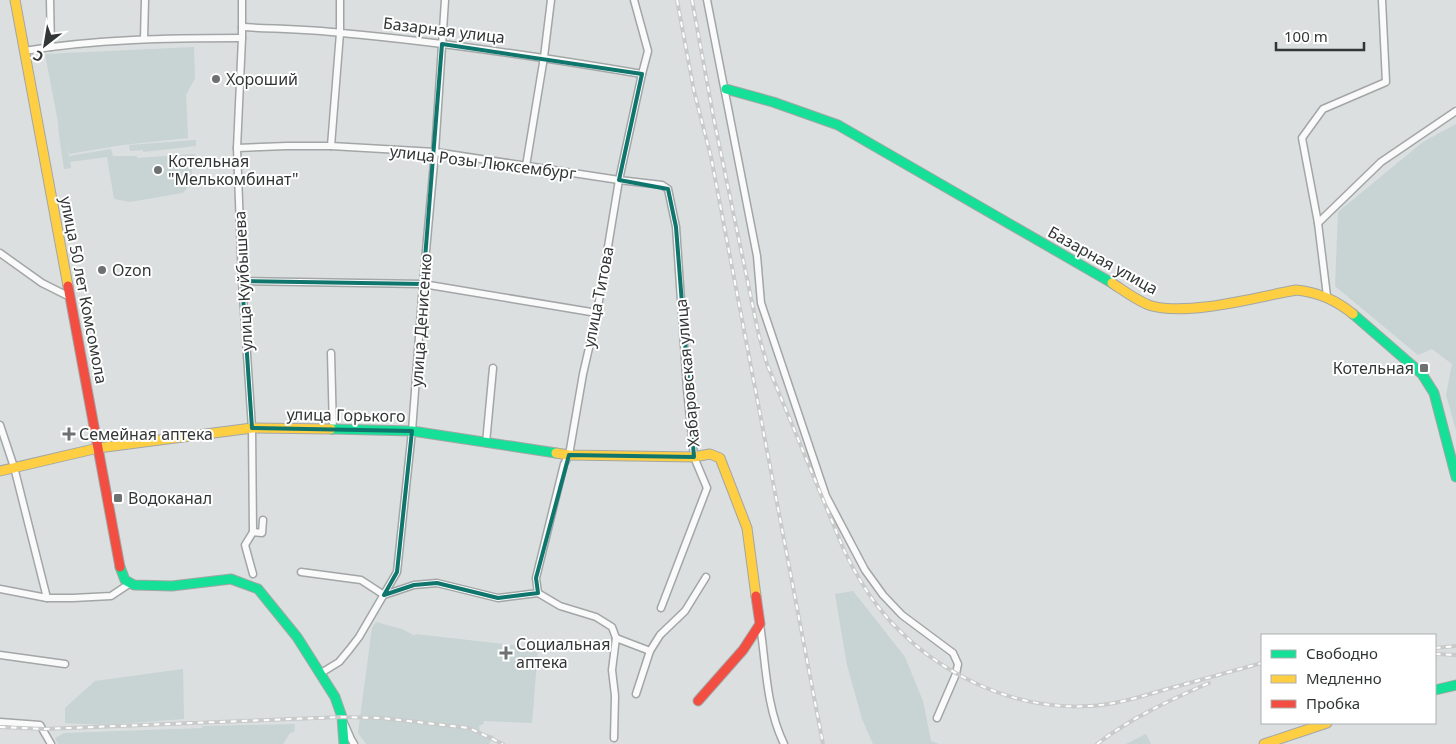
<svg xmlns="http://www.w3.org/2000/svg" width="1456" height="744" viewBox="0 0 1456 744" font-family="'Noto Sans',sans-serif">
<rect width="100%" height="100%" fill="#dbdfdf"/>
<!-- built -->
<g fill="#c8d3d3">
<path d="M194 47 195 78 186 95 188 138 122 145 69 154 66 142 69 156 111 149 113 156H137V158L195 154 196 160 193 161 191 181 186 190 182 193 130 202 114 199 107 157 70 162 71 168 64 169 59 135 58 122 45 54Z"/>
<path d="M1456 124V430L1446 395 1452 364 1432 349 1418 355 1335 286 1338 212 1423 142Z"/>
<path d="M196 140V146L143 152V150L130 151 129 145Z"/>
<path d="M853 591 905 657 923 701 931 741 939 744H873L862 719 847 665 835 594Z"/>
<path d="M376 622 402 629 415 636V634L538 648 532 723 484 721 483 724 479 726 480 732 494 736 489 744H366L358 733 372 628Z"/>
<path d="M183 669 184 719 104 725 65 723V708L95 681Z"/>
<path d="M295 724 294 732 290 733 283 744H58L55 738 64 733 203 728 202 726Z"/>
<path d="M1146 734 1151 744H1126Z"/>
</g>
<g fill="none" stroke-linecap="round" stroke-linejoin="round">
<!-- street casing -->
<g stroke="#a3a6a6" stroke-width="9">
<g id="street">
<path d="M50 0 51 47"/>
<path d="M242 0V38L237 148 242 281 252 428 253 532"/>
<path d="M707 0 757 256 761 303 826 496 865 570 883 595 902 615 953 653 958 664 956 674 937 718"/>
<path d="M242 27C275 29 308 29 341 33 442 42 542 57 642 74"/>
<path d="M144 39 145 0"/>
<path d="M24 51C96 39 170 38 242 38"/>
<path d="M331 146 340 33V0"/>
<path d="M237 148 287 146H331L435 152 619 180 662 185 668 189 676 227 687 389 694 457 707 488 661 608"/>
<path d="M526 166 544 57 551 0"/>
<path d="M1318 223 1381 162 1456 111"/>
<path d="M0 253 42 283 70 297"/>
<path d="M242 281 423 284 597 313"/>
<path d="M1327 296 1318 223 1302 138 1323 109 1386 82 1382 0"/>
<path d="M331 353 333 430"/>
<path d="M0 425 14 467 47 598"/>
<path d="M486 443 493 368"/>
<path d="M301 572 361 580 384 595 414 585 437 583 498 598 538 593 560 606 596 617 612 627 616 638 612 670 615 696 614 738"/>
<path d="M253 574 245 545 253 532 262 533 263 520"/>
<path d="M0 589 47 598H73L111 596 129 584"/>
<path d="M538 593 536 578 564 464 569 455 583 374 597 313 619 180 642 74 648 51 634 0"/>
<path d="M760 624C766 665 766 707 784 744"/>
<path d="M616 638 650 651"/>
<path d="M0 655 65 664"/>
<path d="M321 673 339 662 349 650 359 637 397 572 412 431 423 284 435 152 445 0"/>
<path d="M636 694 650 651 660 635 685 611 706 577"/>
<path d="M0 722 40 725 51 744"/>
<path d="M344 723 351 739 354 744"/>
</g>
</g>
<!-- fast casing -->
<g stroke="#a3a6a6" stroke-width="11">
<g id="fast">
<path d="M726 89 773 102 838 125 1112 283"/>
<path d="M1353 314 1422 374 1434 393 1456 477"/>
<path d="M331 429 412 431 556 453"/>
<path d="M120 567 125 580 134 585 172 586 231 579 258 589 297 637 335 697 342 717 344 744"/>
<path d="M1435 690 1456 685"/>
</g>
</g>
<!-- slow casing -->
<g stroke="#a3a6a6" stroke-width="11">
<g id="slow">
<path d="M15 0 68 286"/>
<path d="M1112 283C1123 290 1140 303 1152 306 1190 316 1257 297 1296 290 1318 292 1336 300 1353 314"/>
<path d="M556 453 569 455 694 457 710 454 720 458 747 528 756 596"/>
<path d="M0 471 98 448 252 428 331 429"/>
<path d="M1264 744 1327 723"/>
</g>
</g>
<!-- jam casing -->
<g stroke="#a3a6a6" stroke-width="11">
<g id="jam">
<path d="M68 286 120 567"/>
<path d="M698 701 743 650 760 624 756 596"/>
</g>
</g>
<!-- street -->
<use href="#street" stroke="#fafafa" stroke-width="6"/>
<!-- fast -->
<use href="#fast" stroke="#16e098" stroke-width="9"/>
<!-- slow -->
<use href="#slow" stroke="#ffcf43" stroke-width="9"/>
<!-- jam -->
<use href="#jam" stroke="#f24e42" stroke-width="9"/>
<!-- rail casing -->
<g stroke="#c9cbcb" stroke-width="4">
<g id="rail">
<path d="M677 0 694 91 711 157 823 744"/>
<path d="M692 0 714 120 759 336 767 364 844 550C854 571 865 590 879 608 928 669 1009 711 1089 706 1113 705 1137 698 1160 691 1194 682 1228 672 1262 663"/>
<path d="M1435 648 1456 646"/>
<path d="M1435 654 1456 655"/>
<path d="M0 727 44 729 342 717 382 718 469 728 503 744"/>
<path d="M1097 744C1131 718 1170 700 1209 683"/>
</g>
</g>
<!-- rail -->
<use href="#rail" stroke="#fff" stroke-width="2" stroke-dasharray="5.5" stroke-linecap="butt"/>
</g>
<!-- marked area -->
<path fill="none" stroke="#0f766e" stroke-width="4" stroke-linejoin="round" d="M442 44 642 74 619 180 668 189 676 227 694 457 569 455 536 578 538 593 498 598 437 583 414 585 384 595 397 572 412 431 252 428 242 281 423 284Z"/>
<!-- markers -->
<g fill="#6e7171" stroke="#fff" stroke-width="2">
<circle cx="216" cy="79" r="5"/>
<circle cx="158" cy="170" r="5"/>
<circle cx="102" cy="270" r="5"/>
<rect x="1419" y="363" width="10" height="10" rx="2.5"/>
<path d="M66.5 426.5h5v5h5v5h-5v5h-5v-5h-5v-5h5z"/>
<rect x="113" y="493" width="10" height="10" rx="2.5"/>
<path d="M503.5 645.5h5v5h5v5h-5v5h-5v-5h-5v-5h5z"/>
</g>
<g text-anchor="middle" stroke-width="4" stroke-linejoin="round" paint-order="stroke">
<!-- street labels -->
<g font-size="16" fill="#333636" stroke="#fff">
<text transform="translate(444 30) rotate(7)" y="6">Базарная улица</text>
<text transform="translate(483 162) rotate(7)" y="6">улица Розы Люксембург</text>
<text transform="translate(1103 260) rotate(29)" y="6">Базарная улица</text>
<text transform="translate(243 281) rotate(-93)" y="6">улица Куйбышева</text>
<text transform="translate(84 290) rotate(79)" y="6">улица 50 лет Комсомола</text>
<text transform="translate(598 297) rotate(-79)" y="6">улица Титова</text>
<text transform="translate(421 320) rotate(-86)" y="6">улица Денисенко</text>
<text transform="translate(687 373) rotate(-95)" y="6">Хабаровская улица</text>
<text transform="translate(346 415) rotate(1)" y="6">улица Горького</text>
</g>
<!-- poi labels -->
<g font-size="16" fill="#333636" stroke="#fff" text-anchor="start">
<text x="226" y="85">Хороший</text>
<text x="168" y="167">Котельная<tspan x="168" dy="18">"Мелькомбинат"</tspan></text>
<text x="112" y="276">Ozon</text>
<text x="1414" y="374" text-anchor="end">Котельная</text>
<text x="79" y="440">Семейная аптека</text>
<text x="128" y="504">Водоканал</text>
<text x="516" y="650">Социальная<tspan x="516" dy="18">аптека</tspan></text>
</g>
</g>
<!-- legend -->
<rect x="1261" y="634" width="175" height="90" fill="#ffffff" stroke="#adafaf"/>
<rect x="1271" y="650" width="25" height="8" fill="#16e098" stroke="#adafaf"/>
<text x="1306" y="659" font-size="15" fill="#333636">Свободно</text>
<rect x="1271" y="675" width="25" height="8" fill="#ffcf43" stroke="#adafaf"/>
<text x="1306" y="684" font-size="15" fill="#333636">Медленно</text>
<rect x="1271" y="700" width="25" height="8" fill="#f24e42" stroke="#adafaf"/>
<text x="1306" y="709" font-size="15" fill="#333636">Пробка</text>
<!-- north arrow -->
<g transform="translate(45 45) rotate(211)" stroke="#ffffff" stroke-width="4" paint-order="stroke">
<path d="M0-4L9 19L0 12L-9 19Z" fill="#333636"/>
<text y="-8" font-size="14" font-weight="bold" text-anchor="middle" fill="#333636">С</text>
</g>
<!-- scale -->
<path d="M1276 42v8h88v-8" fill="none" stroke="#333636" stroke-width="2.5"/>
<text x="1284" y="42" font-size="15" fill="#333636" stroke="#ffffff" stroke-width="4" paint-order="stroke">100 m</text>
</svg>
